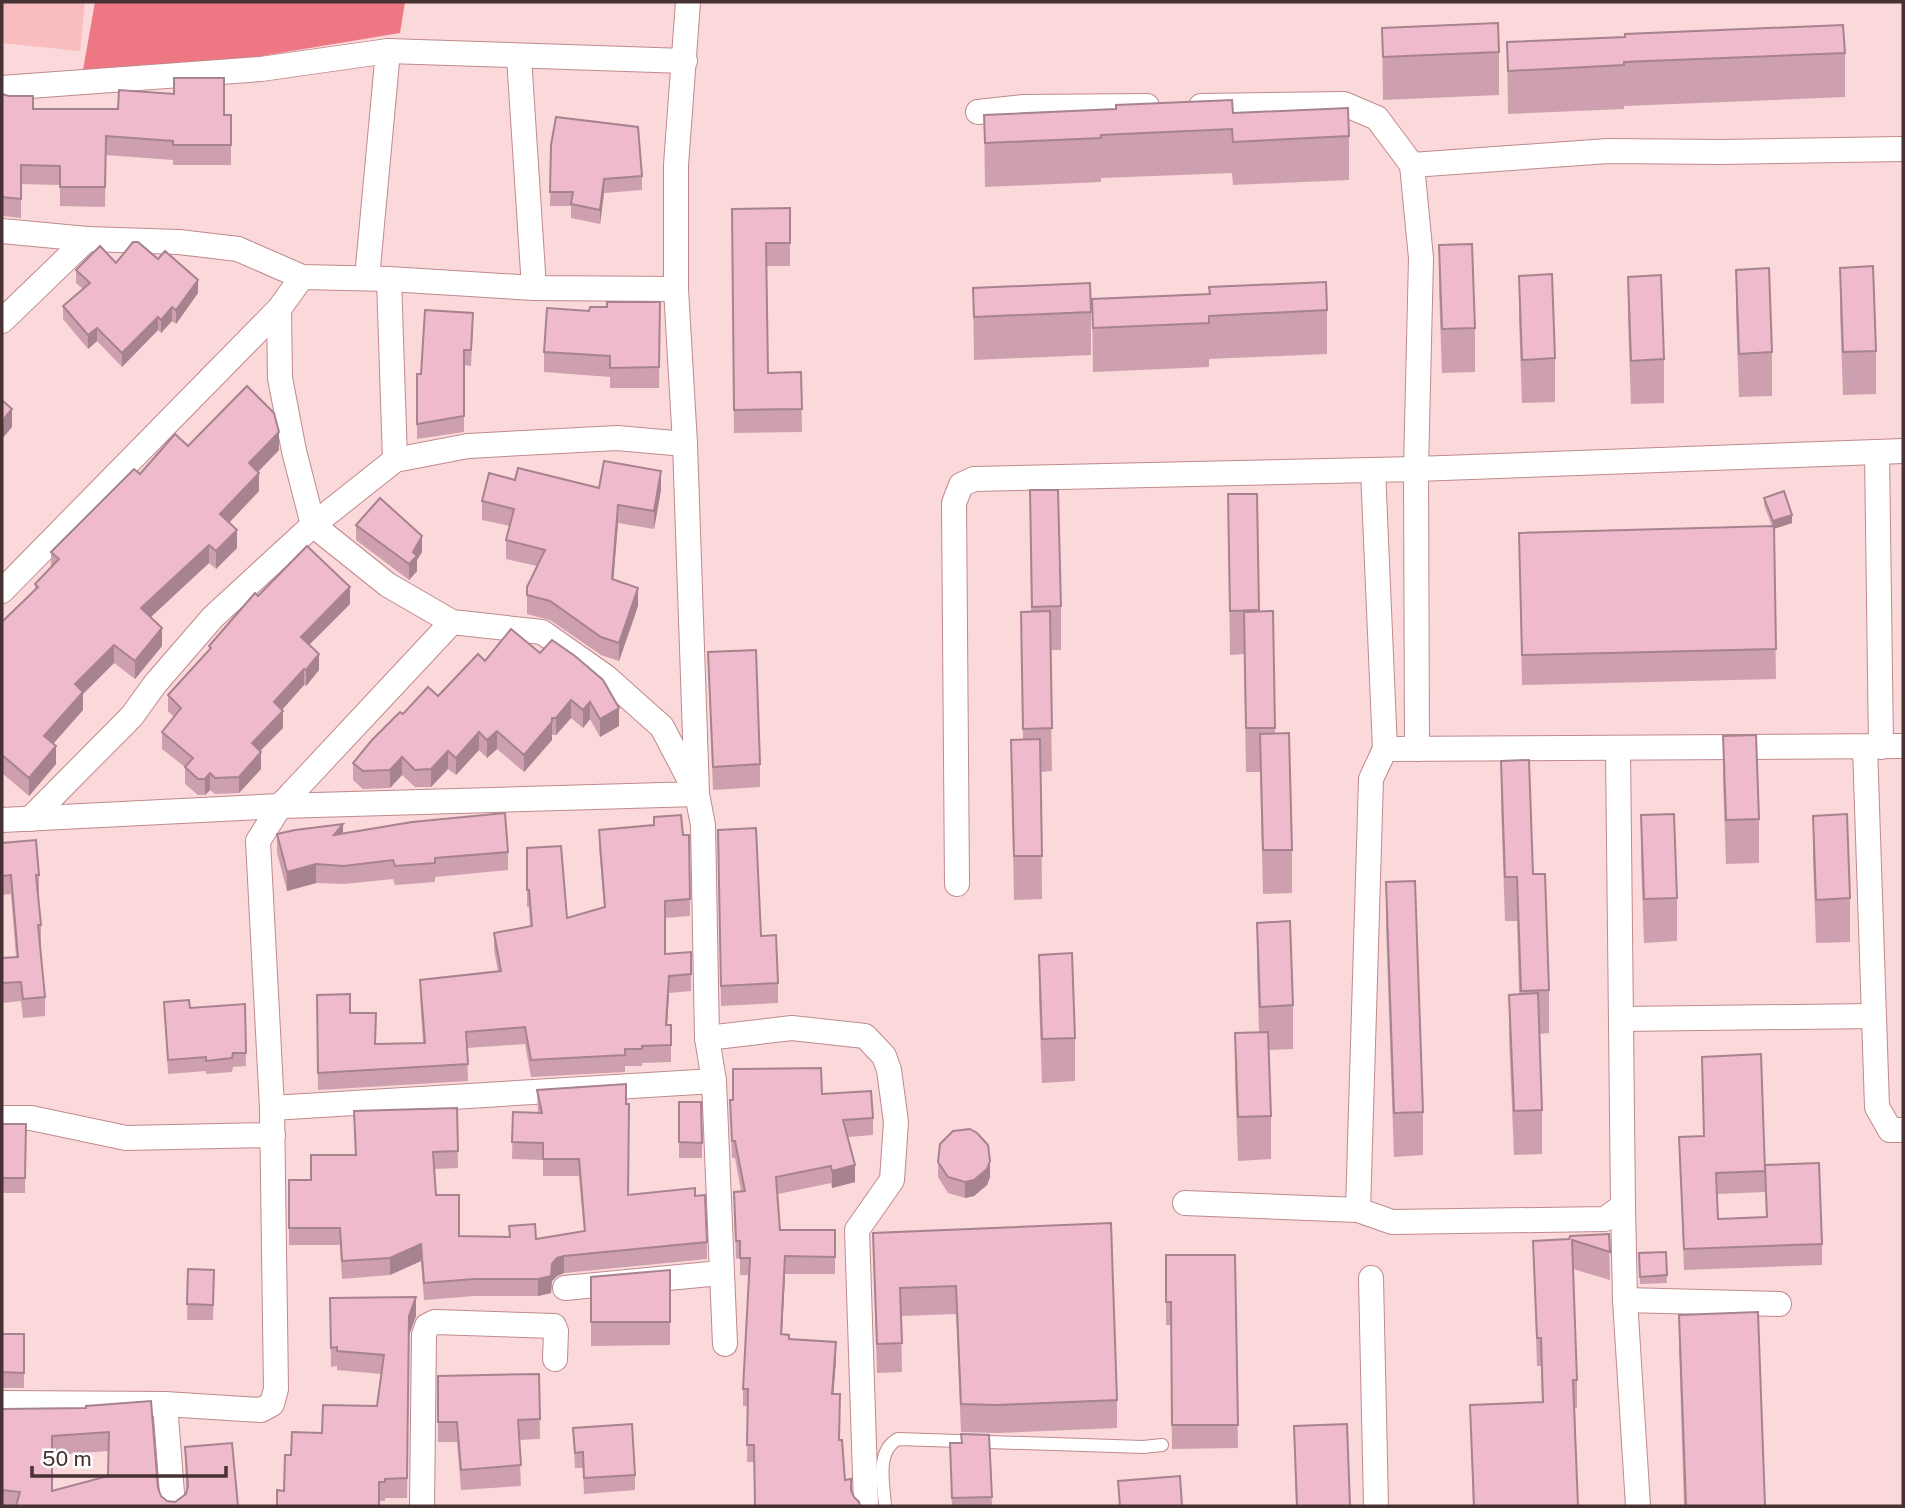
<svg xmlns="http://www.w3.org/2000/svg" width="1905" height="1508" viewBox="0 0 1905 1508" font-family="'Public Sans',sans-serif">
<rect width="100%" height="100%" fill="#fbd8d9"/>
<!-- green -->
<path fill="#f8bcbe" d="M2 2H85L80 51 2 43Z"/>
<!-- forest -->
<path fill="#ed7883" d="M95 2H405L400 33 244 59 83 70Z"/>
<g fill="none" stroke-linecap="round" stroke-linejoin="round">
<!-- service casing -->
<g stroke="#c08a8c" stroke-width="14">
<path id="service" d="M885 1506C884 1485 875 1451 898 1439L1143 1447 1162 1445"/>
</g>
<!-- minor casing -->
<g stroke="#c08a8c" stroke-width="26">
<g id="minor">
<path d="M688 2 676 165V289L685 444 697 794 703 825 707 1038 714 1081 725 1344"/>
<path d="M519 57 534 288"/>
<path d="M2 88 261 69 388 51 685 61"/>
<path d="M1201 106 1344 104 1377 118 1412 165"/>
<path d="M978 112 1024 107 1147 106"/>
<path d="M1903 149 1721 152 1608 151 1412 165 1421 258 1416 469 1903 451"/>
<path d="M2 231 87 239 179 242 238 249 302 277 389 279 534 288 676 289"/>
<path d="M367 278 388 51"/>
<path d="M389 279 395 460"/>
<path d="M2 321 87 239"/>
<path d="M1877 452 1881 747"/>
<path d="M1373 470 1385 749"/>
<path d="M2 591 279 309 302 277"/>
<path d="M1865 747 1877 1107 1890 1130H1903"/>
<path d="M30 819 132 716 155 684 213 617 313 525 395 460 468 446 617 438 685 444"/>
<path d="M2 820 280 806 697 794 662 727 606 677 542 632 452 622 388 585 313 525 294 451 280 378 279 309"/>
<path d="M957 884 954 503 961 485 974 479 1416 469 1417 749"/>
<path d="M1622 1019 1872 1016"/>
<path d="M707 1038 792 1028 865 1036 884 1056 889 1070 896 1122 892 1180 857 1230 866 1506"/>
<path d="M272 1108 714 1081"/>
<path d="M2 1118H31L126 1138 273 1135"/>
<path d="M1185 1203 1358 1210 1392 1222 1605 1219 1623 1206 1618 749"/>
<path d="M1623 1206 1625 1300 1638 1506"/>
<path d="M1358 1210 1371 779 1385 749 1903 746"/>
<path d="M1371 1278 1376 1506"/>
<path d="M565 1288 720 1273"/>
<path d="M1625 1300 1779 1304"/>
<path d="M2 1403 165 1404 261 1410 272 1404 276 1389 272 1108 258 841 280 806 452 622"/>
<path d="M165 1404 173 1506"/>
<path d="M422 1506 424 1335 427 1326 435 1322 554 1326 556 1331 555 1359"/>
</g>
</g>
<!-- service -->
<use href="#service" stroke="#fff" stroke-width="12"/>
<!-- minor -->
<use href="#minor" stroke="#fff" stroke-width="24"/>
</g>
<!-- wall -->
<g fill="#cea0af" fill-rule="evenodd">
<path d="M1382 28 1499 52V95L1383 100Z"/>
<path d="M1507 42 1845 53V97L1624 106V109L1508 114Z"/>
<path d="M2 94 33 109 231 115V165H173V160L106 155 105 207 60 206V185L21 184V218L3 216Z"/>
<path d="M1233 113 1349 136V180L1233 185 1232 173 1101 178V182L985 187 984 115Z"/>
<path d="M551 145 642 176V190L604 193 600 224 571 218V206H550Z"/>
<path d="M790 208V266H766L768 373 801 372 802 432 734 433 732 209Z"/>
<path d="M1439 245 1475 328V372L1442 373 1439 289Z"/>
<path d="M116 263 198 293 176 324 172 321 161 333 158 330 122 367 97 341 88 349 63 319V306L83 289 76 283V270Z"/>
<path d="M1840 268 1876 351V394L1843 395 1840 311Z"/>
<path d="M1736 270 1772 352V396L1739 397 1736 313Z"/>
<path d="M1519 276 1555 358V402L1522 403 1519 319Z"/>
<path d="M1628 277 1664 359V403L1631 404 1628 320Z"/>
<path d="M973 288 1091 312V355L974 360Z"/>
<path d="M1092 299 1327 310V354L1209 359V367L1093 372Z"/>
<path d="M660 302 659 388H610V377L544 372V352L589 311 607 307Z"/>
<path d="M473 328 471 366 464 365V432L417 439V374H421Z"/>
<path d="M188 446 279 450 258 472 259 491 229 523 237 548 216 569 209 563 150 618 162 646 135 679 114 663 83 694V710L53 744 56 764 29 796 2 773V622L35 589V584L51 567V552L140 474Z"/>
<path d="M515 480 599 488 661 490 654 529 618 523 613 579 638 606 619 661 601 655 550 620 527 614V595L537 566 506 559V540L510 526 482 520V501Z"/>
<path d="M1030 490 1061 606V650H1050L1052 771 1041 772 1042 899 1014 900 1011 740H1023L1021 612H1031Z"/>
<path d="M1228 494H1257L1259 612 1273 611 1275 734 1292 850V893L1263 894 1260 772H1246L1244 654 1230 655Z"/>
<path d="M1764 498 1792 523 1774 529 1776 679 1522 685 1519 533 1772 526 1764 505Z"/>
<path d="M356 525 422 552 417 560V571L409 580 356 540Z"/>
<path d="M258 596 350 604 309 645 319 670 306 686 304 685 281 710 283 728 260 751 261 769 239 793 215 794 210 790 205 795H198L185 784V767L162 749V732L174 717 168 711V695L209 650V646Z"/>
<path d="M511 629 619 726 600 737 590 719 583 728 571 718 556 735H552V740L524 772 497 749 487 758 479 750 456 775 448 769 431 787H415L402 775 390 788 363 789 353 780V763L403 714 438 696 485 661Z"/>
<path d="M708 652 760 764V787L713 790Z"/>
<path d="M1723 736 1759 819V863L1726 864 1723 780Z"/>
<path d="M1501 761 1533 874 1549 990V1033L1540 1034 1542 1110V1154L1514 1155 1509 1038V995L1519 994 1517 921H1505L1501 805Z"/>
<path d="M1641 815 1677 898V941L1644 943 1641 859Z"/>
<path d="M1813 816 1850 898V942L1816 943 1813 859Z"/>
<path d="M599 830 689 835 690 916 665 918V954L691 952V991L669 993 667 1025H671V1062L642 1063V1066H625V1072L531 1077 525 1044 467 1048 468 1081 318 1090 317 995 350 1013 375 1044 423 1043 420 997V980L498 971 494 950V933L530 926 529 907H527V848L567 918 604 908 599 847Z"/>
<path d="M718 830 761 936 778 983V1003L721 1006Z"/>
<path d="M277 834H343L508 852V870L435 877V882L395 885 393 879 344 884 316 883 287 891 277 853Z"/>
<path d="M2 843 39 875V894H38L41 925V945H40L45 997V1016L23 1018 21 1001 2 1003V958L16 957 11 894 2 895Z"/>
<path d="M1386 882 1423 1112V1155L1394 1157 1386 926Z"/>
<path d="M1257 923 1293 1005V1049L1268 1050 1271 1116V1159L1238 1161 1235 1077V1033L1259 1032 1257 966Z"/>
<path d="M1039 955 1075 1038V1081L1042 1083 1039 998Z"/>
<path d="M164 1002 190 1008 245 1004 246 1066 233 1067 232 1072 206 1074V1071L168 1074Z"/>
<path d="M1702 1057 1765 1171V1192L1717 1194 1718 1219 1766 1217 1765 1165 1822 1244V1265L1684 1270 1679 1137 1704 1136Z"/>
<path d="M537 1090 628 1195 695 1196 707 1242V1259L564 1273 557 1276 552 1281 551 1293 538 1296H474L424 1300 421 1261 390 1275 342 1279 340 1245H289V1180H311L355 1155 354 1111 457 1108 458 1168 434 1169 436 1195 459 1236 509 1237V1226L536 1239 584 1231 579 1176H543V1160L512 1159 513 1112 538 1113Z"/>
<path d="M822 1094 873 1118V1135L848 1137 855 1182 832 1188 831 1183 778 1194 780 1230H835V1274H785L782 1334 836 1360 833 1394 845 1480 851 1490 754 1462H747L748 1406H743V1389L749 1275H740V1258L736 1259 734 1192 741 1191 735 1158H732L730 1100Z"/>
<path d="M679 1102 702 1143V1158H679Z"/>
<path d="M2 1124H26L25 1193H2Z"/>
<path d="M938 1162 990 1177 987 1185 974 1196 965 1198 948 1193 938 1177Z"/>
<path d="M1111 1223 1117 1400V1428L997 1433 961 1432 956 1314 901 1316 902 1372 877 1373 873 1233Z"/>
<path d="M1609 1234 1610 1280 1573 1269 1577 1380V1408H1575L1578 1506H1473L1470 1405 1542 1402 1541 1366H1537L1533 1241 1569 1239Z"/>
<path d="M1666 1252 1667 1283 1640 1284 1639 1253Z"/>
<path d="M1166 1255H1235L1238 1448 1172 1449 1171 1325H1166Z"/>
<path d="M188 1269 214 1270 213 1320H187Z"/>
<path d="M670 1270V1345L591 1346V1277Z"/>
<path d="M330 1298 416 1316 409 1335 407 1498H385V1501H379L284 1491 291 1455 322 1433 377 1406 381 1374 337 1370V1366L331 1367Z"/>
<path d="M1679 1315 1765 1506H1684L1679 1345Z"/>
<rect x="2" y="1334" width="22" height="54"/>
<path d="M539 1374 540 1439 519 1440 521 1486 461 1490 457 1442H438V1376Z"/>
<path d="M86 1406 158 1488 161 1496 167 1501 175 1502 186 1494 185 1447 238 1506H2V1409L86 1408ZM109 1451 108 1476 52 1491V1455Z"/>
<path d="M1294 1426 1350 1506H1296Z"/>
<path d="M573 1428 635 1475V1490L584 1494 583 1468H575Z"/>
<path d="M989 1435 992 1506H952L950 1443H961Z"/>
</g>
<!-- shaded-wall -->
<g fill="#a7828f">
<path d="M604 179V193L600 224V210Z"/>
<path d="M2 197H3V216L2 217Z"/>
<path d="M198 280V293L176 324V310Z"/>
<path d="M172 307V321L161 333V320Z"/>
<path d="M158 317V330L122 367V353Z"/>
<path d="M97 328V341L88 349V335Z"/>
<path d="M12 409V427L2 439V421Z"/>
<path d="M279 432V450L249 481V463Z"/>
<path d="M661 471V490L654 529V511Z"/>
<path d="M259 473V491L220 532V514Z"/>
<path d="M618 505V523L612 597V579Z"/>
<path d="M1792 515V523L1773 529V521Z"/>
<path d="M237 530V548L216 569V551Z"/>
<path d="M422 536V552L417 560V571L409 580V564L413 552Z"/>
<path d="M209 545V563L141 626V608Z"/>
<path d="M350 587V604L301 653V637Z"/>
<path d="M638 588V606L619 661V643Z"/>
<path d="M162 628V646L135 679V661Z"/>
<path d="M114 645V663L83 694V710L44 754V736L75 684Z"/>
<path d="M319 654V670L306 686V670Z"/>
<path d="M304 669V685L274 719V702Z"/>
<path d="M571 700V718L556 735V718Z"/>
<path d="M590 702V719L583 728V710Z"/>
<path d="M619 708V726L600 737V719Z"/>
<path d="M283 711V728L252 759V743Z"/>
<path d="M552 722V740L524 772V755Z"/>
<path d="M497 731V749L487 758V740Z"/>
<path d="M479 732V750L456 775V758Z"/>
<path d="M56 746V764L29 796V778Z"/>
<path d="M448 751V769L431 787V769Z"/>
<path d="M261 752V769L239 793V777Z"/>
<path d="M402 757V775L390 788V770Z"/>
<path d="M210 773V790L205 795V779Z"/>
<path d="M343 824V843L334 835Z"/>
<path d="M316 864V883L287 891V872Z"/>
<path d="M669 976V993L666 1042V1025Z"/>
<path d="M990 1161V1177L987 1185 974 1196 965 1198V1182Z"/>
<path d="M855 1165V1182L832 1188V1171Z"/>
<path d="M421 1244V1261L390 1275V1258Z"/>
<path d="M564 1256V1273L557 1276 552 1281 551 1293 538 1296V1279L557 1258Z"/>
<path d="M785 1256V1274L781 1352V1334Z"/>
<path d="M416 1297V1316L409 1335 407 1498 409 1316Z"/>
<path d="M836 1342V1360L832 1411V1394Z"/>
</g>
<!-- building -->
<g fill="#efbacc" stroke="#a7828f" stroke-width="2" fill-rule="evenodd">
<path d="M1498 23 1499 52 1383 57 1382 28Z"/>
<path d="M1843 25 1845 53 1624 62V65L1508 71 1507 42 1625 37V34Z"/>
<path d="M174 78H224V115H231V145H173V141L106 136 105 187H60V166L21 165V199L2 197V94L9 96H33V109H118L119 90 174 94Z"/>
<path d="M1232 100 1233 113 1348 108 1349 136 1233 142 1232 129 1101 135V138L985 143 984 115 1116 109V105Z"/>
<path d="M556 117 638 127 642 176 604 179 600 210 571 204 573 192H550L551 145Z"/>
<path d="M790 208V243H766L768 373 801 372 802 409 734 410 732 209Z"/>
<path d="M133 242H138L158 259 165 251 198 280 176 310 172 307 161 320 158 317 122 353 97 328 88 335 63 306 90 283 76 270 100 246 116 263Z"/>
<path d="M1472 244 1475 328 1442 329 1439 245Z"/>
<path d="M1873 266 1876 351 1843 352 1840 268Z"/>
<path d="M1769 268 1772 352 1739 354 1736 270Z"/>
<path d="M1552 274 1555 358 1522 360 1519 276Z"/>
<path d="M1661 275 1664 359 1631 361 1628 277Z"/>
<path d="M1326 282 1327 310 1209 316V323L1093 328 1092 299 1210 294 1209 287Z"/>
<path d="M1090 283 1091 312 974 317 973 288Z"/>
<path d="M607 302H660L659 367 610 368V356L544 352 547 308 589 311 590 307H607Z"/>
<path d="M425 310 473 313 471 350H464V416L417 424V374H421Z"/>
<path d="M247 386 274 413 279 432 249 463 259 473 220 514 237 530 216 551 209 545 141 608 162 628 135 661 114 645 75 684 83 692 44 736 56 746 29 778 2 755V622L38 587 35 584 59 559 51 552 134 469 140 474 175 434 188 446Z"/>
<path d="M2 400 12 409 2 421Z"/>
<path d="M604 461 661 471 654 511 618 505 612 579 638 588 619 643 601 637 550 601 527 595V587L545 550 506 540 514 509 482 501 489 473 515 480 518 468 599 488Z"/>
<path d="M1030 490H1058L1061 606 1032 607Z"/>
<path d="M1784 491 1792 515 1773 521 1764 498Z"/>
<path d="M1228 494H1257L1259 610 1230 611Z"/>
<path d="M380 498 422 536 413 552 417 556 409 564 356 525Z"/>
<path d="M1774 526 1776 649 1522 655 1519 533Z"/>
<path d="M307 546 350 587 301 637 319 654 306 670 304 669 274 702 283 711 252 743 261 752 239 777 215 778 210 773 205 779H198L185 767 193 758 162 732 181 708 168 695 211 648 209 646 255 593 258 596Z"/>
<path d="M1050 611 1052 728 1023 729 1021 612Z"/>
<path d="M1273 611 1275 728H1246L1244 612Z"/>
<path d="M511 629 540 653 552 640 575 656 603 680 619 708 600 719 590 702 583 710 571 700 556 718H552V722L524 755 497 731 487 740 479 732 456 758 448 751 431 769 415 770 402 757 390 770 363 771 353 763 372 740 400 712 403 714 428 687 438 696 478 654 485 661Z"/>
<path d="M756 650 760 764 713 767 708 652Z"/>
<path d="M1289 733 1292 850H1263L1260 734Z"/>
<path d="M1756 735 1759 819 1726 820 1723 736Z"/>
<path d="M1040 739 1042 856H1014L1011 740Z"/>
<path d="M1529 760 1533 874H1545L1549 990 1521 991 1517 877H1505L1501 761Z"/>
<path d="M505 813 508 852 435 858V863L395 866 393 860 344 866 316 864 287 872 277 834 295 830 343 824 334 835 412 822Z"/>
<path d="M1674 814 1677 898 1644 899 1641 815Z"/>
<path d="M1847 814 1850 898 1816 900 1813 816Z"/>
<path d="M681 815 683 835H689L690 899 665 901V954L691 952V974L669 976 666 1025H671V1045L642 1046V1049H625V1055L531 1060 525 1027 466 1032 468 1064 318 1073 317 995 350 994V1013H376L375 1044 425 1043 420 980 501 971 494 933 532 926 529 890H527V848L561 846 567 918 605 907 599 830 654 825V817Z"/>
<path d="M756 828 761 936 776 935 778 983 721 986 718 830Z"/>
<path d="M36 840 39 875H36L41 925H38L45 997 23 999 21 982 2 983V958L18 957 11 875 2 876V843Z"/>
<path d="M1415 881 1423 1112 1394 1113 1386 882Z"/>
<path d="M1290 921 1293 1005 1260 1007 1257 923Z"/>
<path d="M1072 953 1075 1038 1042 1039 1039 955Z"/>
<path d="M1538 993 1542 1110 1514 1111 1509 995Z"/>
<path d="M189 1000 190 1008 245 1004 246 1053H233L232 1058 206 1061V1057L168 1060 164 1002Z"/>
<path d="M1268 1032 1271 1116 1238 1117 1235 1033Z"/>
<path d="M1761 1054 1765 1171 1716 1173 1718 1219 1767 1217 1765 1165 1819 1163 1822 1244 1684 1249 1679 1137 1704 1136 1702 1057Z"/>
<path d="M821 1068 822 1094 871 1091 873 1118 843 1120 855 1165 832 1171 831 1166 776 1177 780 1230H835V1257L785 1256 781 1334 789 1335V1339L836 1342 832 1394H840L839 1440H842L845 1480 851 1479V1490L854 1497 859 1502 860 1506H755L754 1445H747L748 1389H743L750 1258H740V1241H736L734 1192 745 1191 735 1141H732L730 1100H733V1069Z"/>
<path d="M626 1084V1104H629L628 1195 695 1188V1196L705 1195 707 1242 564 1256 557 1258 552 1264 551 1276 538 1279H474L424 1283 421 1244 390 1258 342 1261 340 1228H289V1180H311V1155H356L354 1111 457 1108 458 1151 433 1152 436 1195H459V1236L510 1237 509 1226 535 1224 536 1239 585 1231 579 1159H543V1143L512 1142 513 1112 542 1113 537 1090Z"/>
<path d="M679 1102H701L702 1143 679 1142Z"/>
<path d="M2 1124H26L25 1178H2Z"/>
<path d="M970 1129 977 1133 988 1145 990 1161 987 1169 974 1180 965 1182 948 1177 938 1162 940 1144 953 1131Z"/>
<path d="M1111 1223 1117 1400 997 1405 961 1404 956 1286 900 1288 902 1343 877 1344 873 1233Z"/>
<path d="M1609 1234 1610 1252 1572 1240 1577 1380H1573L1578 1506H1474L1470 1405 1543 1402 1541 1338H1537L1533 1241 1569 1239 1570 1236Z"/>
<path d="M1666 1252 1667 1275 1640 1277 1639 1253Z"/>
<path d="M1166 1255H1235L1238 1425H1172L1171 1302H1166Z"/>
<path d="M188 1269 214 1270 213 1305 187 1304Z"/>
<path d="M670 1270V1322H591V1277Z"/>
<path d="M416 1297 409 1316 407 1478 385 1479V1482H379V1506H277V1490L284 1491 285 1455H291L292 1432 322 1433 323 1405 377 1406 384 1355 337 1351V1347L331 1348 330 1298Z"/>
<path d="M1758 1312 1765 1506H1686L1679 1315Z"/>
<path d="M2 1334H24V1373L2 1372Z"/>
<path d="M539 1374 540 1419 518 1420 521 1465 461 1470 457 1422H438V1376Z"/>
<path d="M151 1401 158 1488 161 1496 167 1501 175 1502 186 1494 188 1486 185 1447 232 1443 238 1506H16L20 1492 2 1490V1409L86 1408V1406ZM109 1432 108 1476 52 1491V1436Z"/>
<path d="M632 1424 635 1475 584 1478 583 1452 575 1453 573 1428Z"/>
<path d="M1347 1424 1350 1506H1297L1294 1426Z"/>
<path d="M961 1434 989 1435 992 1497 952 1498 950 1443H962Z"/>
<path d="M1180 1476 1182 1506H1120L1118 1481Z"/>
</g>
<!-- border -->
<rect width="1905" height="1508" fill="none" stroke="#473132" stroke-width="7"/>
<!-- scale -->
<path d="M32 1466v10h194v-10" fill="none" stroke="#473132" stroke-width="3.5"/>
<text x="42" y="1466" font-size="21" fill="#473132" stroke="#ffffff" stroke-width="5" paint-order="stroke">50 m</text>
</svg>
